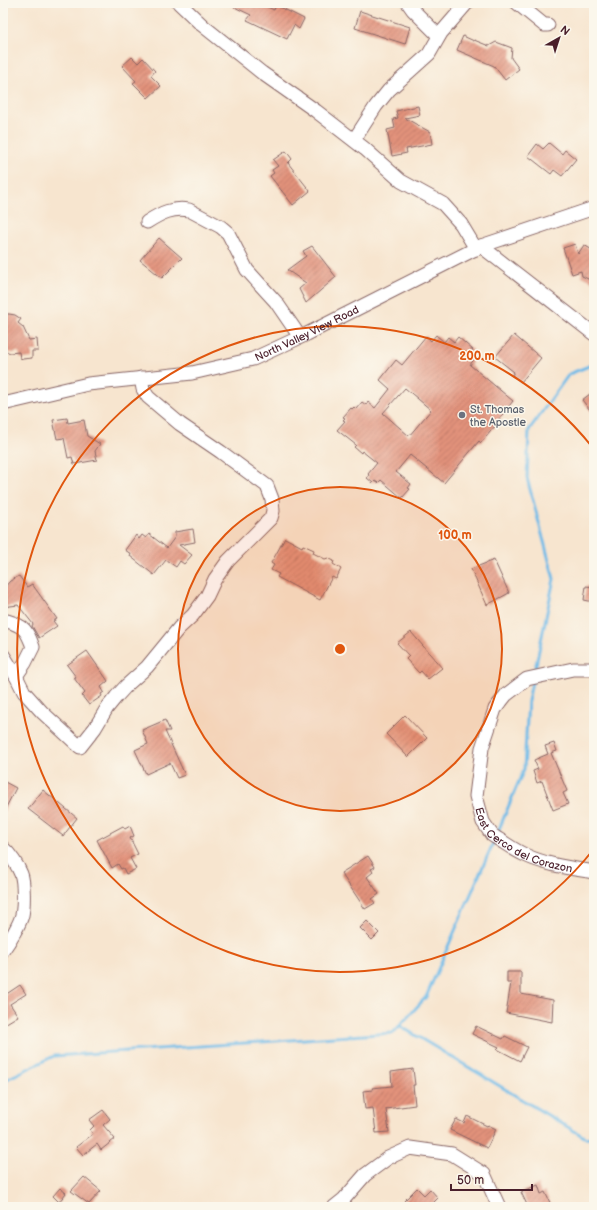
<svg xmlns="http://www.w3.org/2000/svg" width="597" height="1210" viewBox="0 0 597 1210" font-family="'Balsamiq Sans',sans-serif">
<defs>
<pattern id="building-hatch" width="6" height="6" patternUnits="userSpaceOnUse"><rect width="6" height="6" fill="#e2927b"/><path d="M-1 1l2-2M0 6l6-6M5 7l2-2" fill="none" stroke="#b97765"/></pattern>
</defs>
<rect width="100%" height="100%" fill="#fbf7ec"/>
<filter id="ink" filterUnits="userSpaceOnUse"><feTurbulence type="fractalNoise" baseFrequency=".025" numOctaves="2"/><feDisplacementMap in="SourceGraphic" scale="8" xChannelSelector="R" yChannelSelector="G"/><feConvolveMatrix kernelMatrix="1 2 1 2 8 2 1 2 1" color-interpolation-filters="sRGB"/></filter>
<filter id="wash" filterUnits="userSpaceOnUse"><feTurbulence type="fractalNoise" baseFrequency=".012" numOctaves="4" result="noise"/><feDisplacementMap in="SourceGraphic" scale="16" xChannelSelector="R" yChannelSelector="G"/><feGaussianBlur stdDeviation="0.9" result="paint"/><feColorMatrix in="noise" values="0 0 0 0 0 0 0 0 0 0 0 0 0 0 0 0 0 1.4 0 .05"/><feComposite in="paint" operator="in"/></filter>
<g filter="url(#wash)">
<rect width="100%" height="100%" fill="#f7e5cf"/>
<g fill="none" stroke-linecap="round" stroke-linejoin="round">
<!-- stream -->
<g stroke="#6fbbe8" stroke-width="3">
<path d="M534 674 554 579 527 478 529 430 569 374 594 364"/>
<path d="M497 834 524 769 528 701 532 682"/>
<path d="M400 1026 586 1138 594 1136"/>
<path d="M3 1081 54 1056 393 1033 426 997 494 841"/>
</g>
</g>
<g id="blocks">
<!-- building -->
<g fill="url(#building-hatch)" fill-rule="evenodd">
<path d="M226 3H259L274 10 276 5 304 19 299 29 294 25 287 39 247 20 251 15Z"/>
<path d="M360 11 410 27 405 44 355 28Z"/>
<path d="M463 36 474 41V40L489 46 496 42 512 48 511 58 519 69 505 80 494 66 457 50Z"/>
<path d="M132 57 138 63 143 58 155 71 151 76 161 86 148 98 133 83 136 81 122 66Z"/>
<path d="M418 106 420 115 405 118 430 132 432 144 406 149 407 153 392 156 387 130 395 128 393 119 398 118 396 111Z"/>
<path d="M549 143 562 154 565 150 576 159 562 176 554 170 551 174 528 156 537 144 543 149Z"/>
<path d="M286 151 292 159 288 163 310 191 293 205 270 176 274 173 272 170 278 166 273 160Z"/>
<path d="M159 238 182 258 162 278 140 260Z"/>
<path d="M575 244 578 254 584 245 594 251V282L582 276 581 271 572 274 563 248Z"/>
<path d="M312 246 336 277 306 303 299 289 306 283 287 270 306 256 303 251Z"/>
<path d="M3 314H9L15 315 21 319 18 323 23 327 29 340 37 339 38 351H32V358L23 359 20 358 19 352 10 353 6 351H3Z"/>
<path d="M436 335 444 342 448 337 454 342 458 337 473 350 469 355 474 359 470 365 513 401 499 419 500 420 481 443 479 441 444 483 410 455 396 472 411 484 408 488 410 489 402 498 381 480 378 483 375 481 373 483 367 478 369 475 368 474 377 463 362 451 361 453 354 447 356 445 337 430 345 421 343 420 345 418 343 417 351 408 352 409 354 407 356 409 362 402 366 405 368 402 375 408 390 389 380 380 396 360 402 365 426 336 431 341ZM405 388 431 410 409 436 383 413Z"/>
<path d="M514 335 541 358 521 382 512 375 514 372 495 357Z"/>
<path d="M594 391V415L582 400Z"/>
<path d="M67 418 68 423 84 420 87 436 100 444 95 451 97 460 74 464 72 457 68 458 64 438 57 439 53 420Z"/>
<path d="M193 529 195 542 179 545 192 555 184 564 180 561 176 567 166 560 154 575 130 556 131 554 125 550 136 535 139 539 142 535 146 538 149 534 167 548 175 537V532Z"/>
<path d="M285 538 302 547 303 545 314 550 313 553 325 559 328 558 334 561 333 564 341 569 336 579 332 577 320 600 277 577 279 574 271 570 274 565 271 563Z"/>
<path d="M494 560 509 593 487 605 471 569Z"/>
<path d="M19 576 27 587 32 584 57 619 53 621 57 626 39 638 32 626 33 624 18 605 3 607V589L10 581Z"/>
<path d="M586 586 594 587V602L584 600Z"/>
<path d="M411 632 442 668 428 679 421 671 419 673 406 659 409 656 397 643Z"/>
<path d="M87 651 108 681 101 687 104 692 101 694 102 696 89 705 82 696 85 693 74 678 76 677 67 665Z"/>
<path d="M405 715 427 738 408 757 386 734Z"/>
<path d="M165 720 170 731H165L185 775 177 778 170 763 146 774 135 750 148 744 142 730Z"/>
<path d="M554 743 557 751 551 753 567 791 563 793 568 804 553 810 542 781 537 783 533 771 538 769 534 760 548 754 545 746Z"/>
<path d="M3 781 16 788 3 813Z"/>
<path d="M43 790 77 818 63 836 28 809Z"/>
<path d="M123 826 125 829 130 826 134 836 130 838 138 854 130 858 136 869 126 874 123 868 121 869 118 864 112 868 97 840Z"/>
<path d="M368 856 375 867 371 869 373 872 367 877 379 894 372 899 375 903 365 909 341 873Z"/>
<path d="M367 921 379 933 372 940 360 928Z"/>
<path d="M507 972H521V994L553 1000 552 1022 506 1013 511 983H507Z"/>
<path d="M20 985 26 994 10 1004 18 1016 3 1025V993L5 995Z"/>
<path d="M476 1026 503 1039 505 1036 527 1047 520 1061 497 1049 499 1047 472 1034Z"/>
<path d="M413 1069 415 1085H413L415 1105 386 1109 389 1132 376 1133 373 1108 365 1109 363 1091 373 1090 372 1088 392 1086 391 1072Z"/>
<path d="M103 1110 110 1119 103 1125 115 1139 101 1150 97 1144 83 1155 76 1147 93 1134 90 1130 94 1126 89 1120Z"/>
<path d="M467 1116 487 1126 488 1125 496 1129 487 1148 450 1130 456 1119 464 1123Z"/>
<path d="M84 1177 101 1191 89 1204 71 1191Z"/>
<path d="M538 1185 541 1194 545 1192 552 1207H528L521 1192Z"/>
<path d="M60 1188 66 1193 59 1202 53 1196Z"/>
<path d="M417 1188 424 1195 430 1189 438 1198 429 1207H410L404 1201Z"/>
</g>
</g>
</g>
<g filter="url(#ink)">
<use href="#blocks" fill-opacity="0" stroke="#876464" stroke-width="1"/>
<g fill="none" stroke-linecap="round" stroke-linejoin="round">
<!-- minor casing -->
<g stroke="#876464" stroke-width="15">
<g id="minor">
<path d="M179 3 202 25 262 73 316 111 365 149 401 181 443 204 461 224 476 249"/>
<path d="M408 3 413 10 439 36"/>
<path d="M517 3 544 25H548"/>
<path d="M354 140 376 106 389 90 429 54 441 33 467 3"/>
<path d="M147 222C161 213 173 207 189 210L221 227 228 233 247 270 276 302 300 337"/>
<path d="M481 246 594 334"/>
<path id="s1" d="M3 404 88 384 192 373 253 359 307 334 481 246 594 208"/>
<path d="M3 623 7 621C24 626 27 630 33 647L25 663 16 676"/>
<path d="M3 655 16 676 24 692 42 712 80 747 95 728 107 708 116 697 127 685 147 667 179 628 193 615 207 596 215 579 228 561 271 518 273 511 272 499 267 486 221 452 180 424 148 397 143 389 141 378"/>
<path id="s2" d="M594 669H573L527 679 506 695 495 709 482 748 476 796 483 822 492 835 495 837C505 843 514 850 525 855 546 865 571 868 594 872"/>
<path d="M3 848C10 854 18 866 21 874 24 881 24 906 22 915 20 924 9 942 3 950"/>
<path d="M334 1207 344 1199 365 1175 388 1158 410 1148 452 1154 484 1174 499 1207"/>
</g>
</g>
<!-- minor -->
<use href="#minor" stroke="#fff" stroke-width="13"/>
</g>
</g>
<!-- distance rings -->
<circle cx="340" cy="649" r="162" fill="#e0560e" fill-opacity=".12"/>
<g fill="none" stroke="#e0560e" stroke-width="2">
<circle cx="340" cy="649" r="162"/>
<path d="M593 850A323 323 0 1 1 593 448"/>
</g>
<!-- markers -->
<circle fill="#6b7280" stroke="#fbf7ec" stroke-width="1.5" cx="462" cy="415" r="4"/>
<g text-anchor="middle" stroke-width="3" stroke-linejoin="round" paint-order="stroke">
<!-- street labels -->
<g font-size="11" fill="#4a1f2b" stroke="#fbf7ec">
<text dy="4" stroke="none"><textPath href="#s1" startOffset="314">North Valley View Road</textPath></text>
<text dy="4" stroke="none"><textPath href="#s2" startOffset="273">East Cerco del Corazon</textPath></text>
</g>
<!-- worship labels -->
<g font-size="11" fill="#5b616d" stroke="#fbf7ec" text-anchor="start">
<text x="470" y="413">St. Thomas<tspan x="470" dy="13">the Apostle</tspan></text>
</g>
</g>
<circle cx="340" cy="649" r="6" fill="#e0560e" stroke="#fbf7ec" stroke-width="2"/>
<g font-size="12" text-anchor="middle" font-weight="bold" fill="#e0560e" stroke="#fbf7ec" stroke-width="3" stroke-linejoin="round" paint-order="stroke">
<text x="477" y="360">200 m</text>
<text x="455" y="539">100 m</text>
</g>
<!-- margin -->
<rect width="597" height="1210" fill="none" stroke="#fbf7ec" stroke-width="16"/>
<!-- north arrow -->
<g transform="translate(559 38) rotate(39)" stroke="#fbf7ec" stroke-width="3" paint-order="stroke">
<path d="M0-3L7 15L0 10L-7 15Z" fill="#4a1f2b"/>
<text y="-6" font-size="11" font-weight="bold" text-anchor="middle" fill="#4a1f2b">N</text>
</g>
<!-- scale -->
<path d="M451 1184v6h81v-6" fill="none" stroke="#4a1f2b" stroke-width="2"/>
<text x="457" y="1184" font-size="12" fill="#4a1f2b" stroke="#fbf7ec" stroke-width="3" paint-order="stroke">50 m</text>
</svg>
